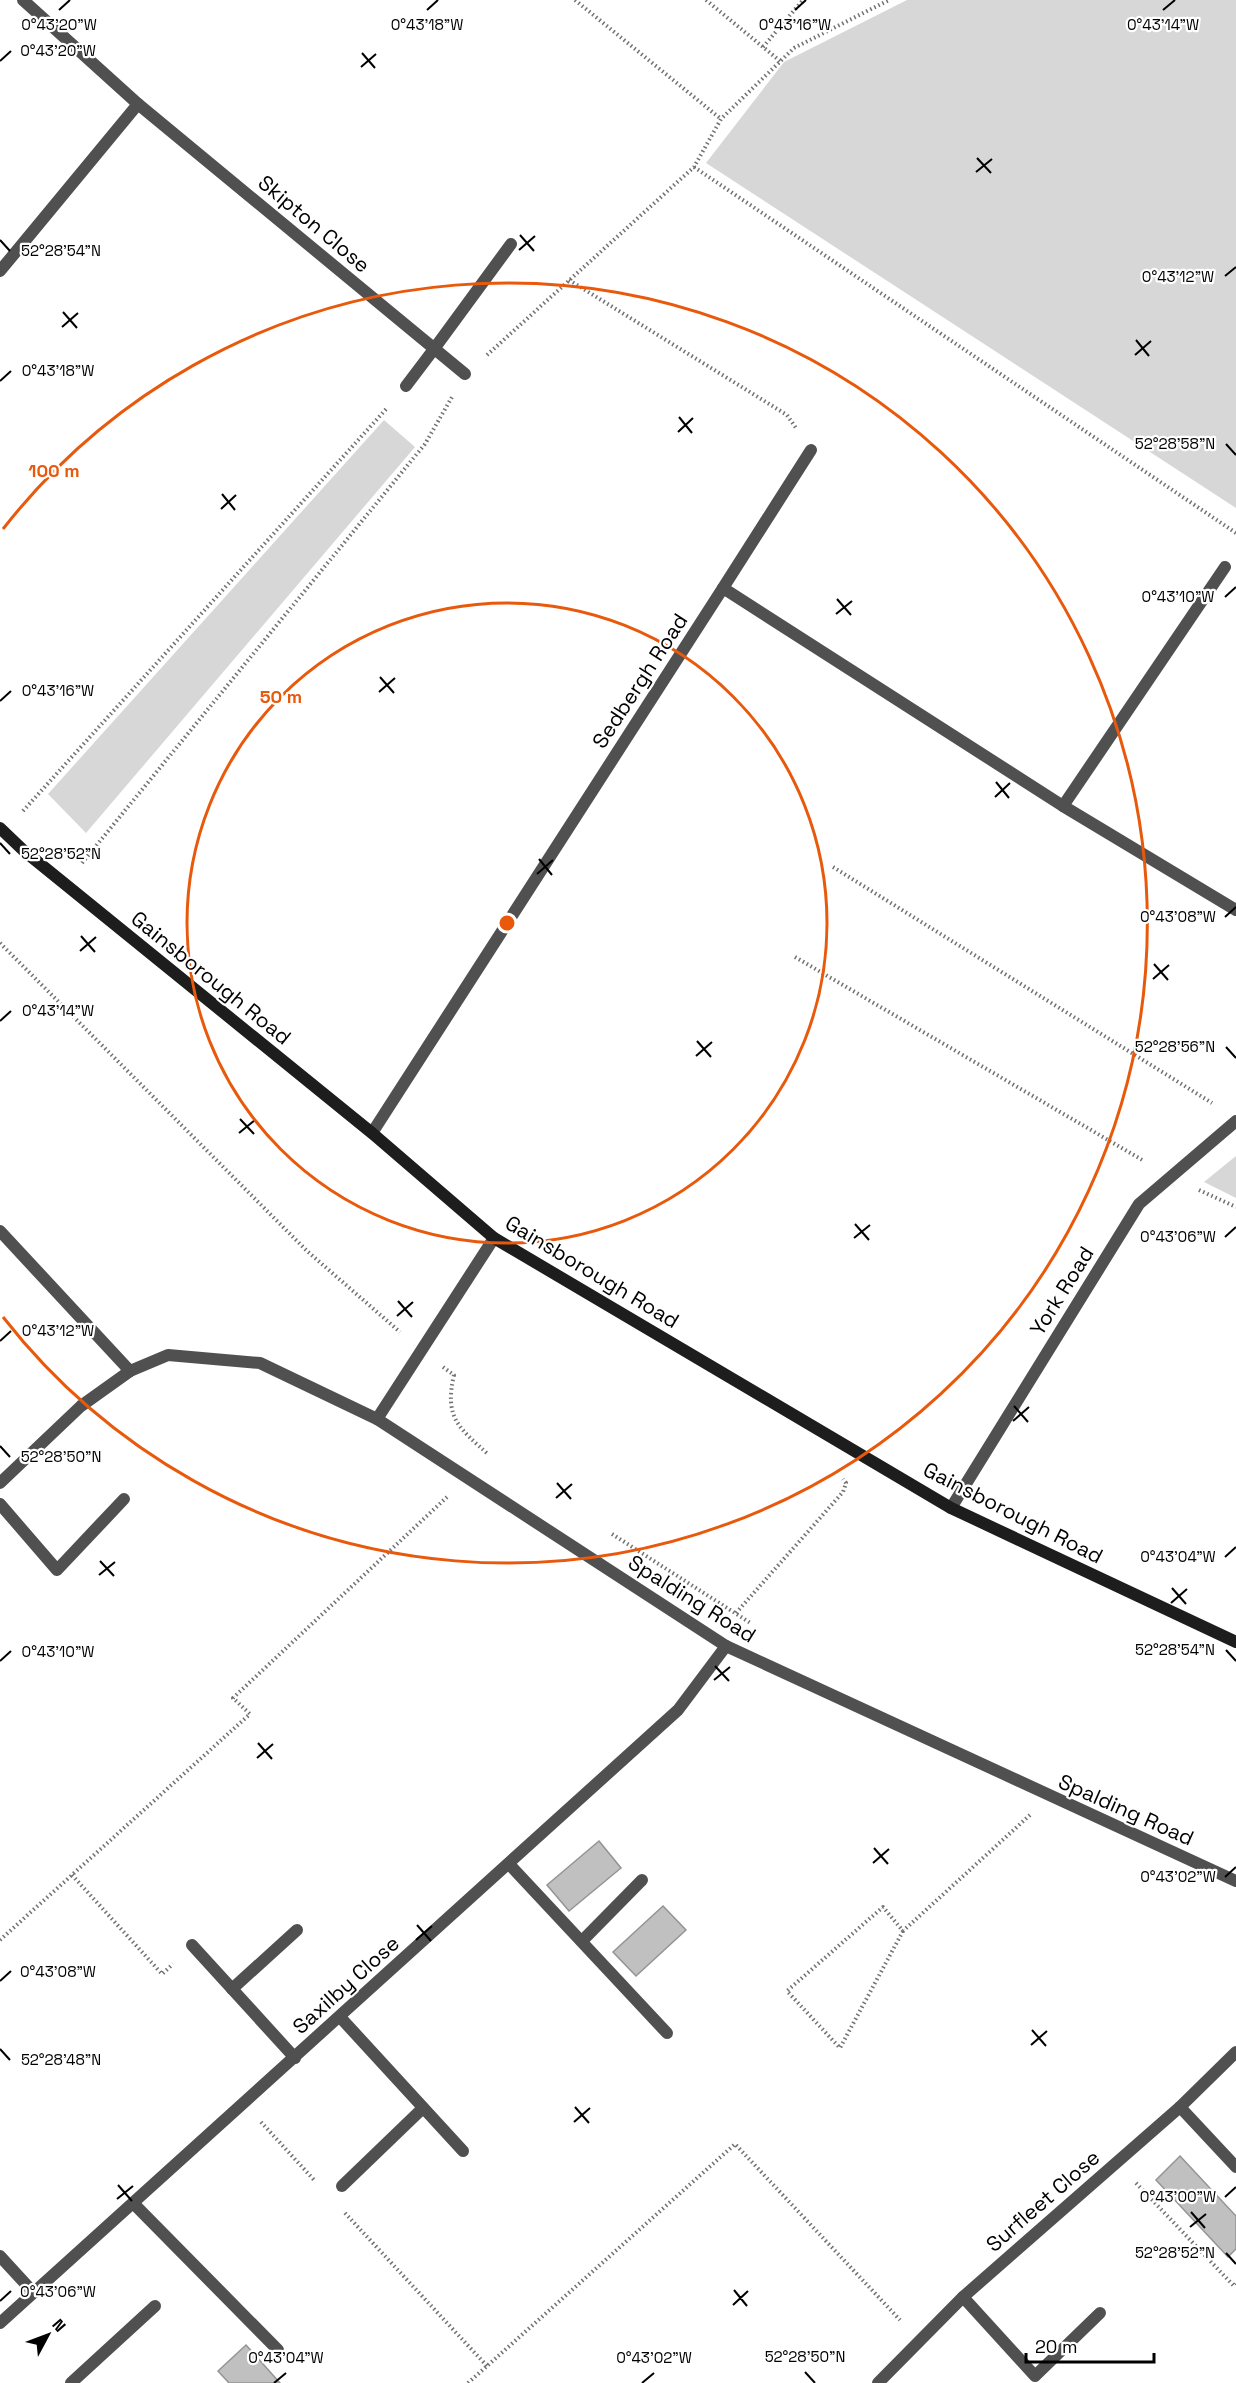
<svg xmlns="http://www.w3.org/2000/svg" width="1236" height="2383" viewBox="0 0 1236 2383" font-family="'Space Grotesk',sans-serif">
<rect width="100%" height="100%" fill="#fff"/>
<!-- green -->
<g fill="#d7d7d7">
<path d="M907 0H1236V508L706 163 784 62Z"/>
<path d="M384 420 415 447 86 833 48 794Z"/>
<path d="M1236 1156V1198L1204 1182Z"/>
</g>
<!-- building -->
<g fill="#c0c0c0" stroke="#949494" stroke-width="1.5">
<path d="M599 1841 621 1868 569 1911 547 1885Z"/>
<path d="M663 1906 686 1930 636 1976 613 1952Z"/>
<path d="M1180 2156 1236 2216V2249L1228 2257 1156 2180Z"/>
<path d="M246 2345 280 2383H229L218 2371Z"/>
</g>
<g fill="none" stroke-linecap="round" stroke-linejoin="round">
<!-- path -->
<g stroke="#727272" stroke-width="4" stroke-dasharray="1.5 3" stroke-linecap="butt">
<path d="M575 0 721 119"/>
<path d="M706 0 780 61"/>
<path d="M763 47 803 0"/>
<path d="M694 167 1236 533"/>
<path d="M569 280 787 415 796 428"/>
<path d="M487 355 694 167 721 119 794 48 889 0"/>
<path d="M23 811 388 407"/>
<path d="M82 863 425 444 452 397"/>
<path d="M833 867 1212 1103"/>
<path d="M0 943 307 1251 400 1332"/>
<path d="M795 957 1144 1161"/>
<path d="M1199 1190 1236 1207"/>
<path d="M443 1367 454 1375C444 1418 459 1428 489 1455"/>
<path d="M612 1534 752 1624"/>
<path d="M736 1613 843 1492 846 1483 843 1479"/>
<path d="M72 1875 162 1974 173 1964"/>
<path d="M903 1931 840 2048 787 1991 883 1907 903 1931 1030 1815"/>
<path d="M0 1940 250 1714 233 1698 447 1497"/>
<path d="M261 2122 315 2181"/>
<path d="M1136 2183 1234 2286 1236 2284"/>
<path d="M345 2213 487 2366"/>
<path d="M468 2383 735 2144 900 2320"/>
</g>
<!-- lane -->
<g stroke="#505050" stroke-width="12">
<path d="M434 349 511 244"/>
<path d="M0 1231 130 1371"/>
<path d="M0 1504 57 1570 124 1499"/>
<path d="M509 1864 667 2033"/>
<path d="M582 1941 642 1880"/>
<path d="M192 1945 295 2058"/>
<path d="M232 1989 297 1930"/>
<path d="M340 2017 463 2151"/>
<path d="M1180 2107 1236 2167"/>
<path d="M342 2186 423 2108"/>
<path d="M134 2204 278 2350"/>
<path d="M0 2256 33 2292"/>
<path d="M963 2297 1035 2376 1100 2313"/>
<path d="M71 2383 155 2306"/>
</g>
<!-- street -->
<g stroke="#505050" stroke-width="12">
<path d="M138 104 465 374"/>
<path d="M0 271 138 104 23 0"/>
<path d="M406 386 434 349"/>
<path d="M723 588 811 450"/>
<path d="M1063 806 1225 567"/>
<path d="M372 1133 723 588 1063 806 1236 910"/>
<path d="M494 1238 377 1419 726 1646 1236 1881"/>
<path d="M0 1483 81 1406 130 1371 168 1355 260 1363 377 1419"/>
<path d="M951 1508 1139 1204 1236 1121"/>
<path d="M0 2323 678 1710 726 1646"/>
<path d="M878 2383 963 2297 1180 2107 1236 2052"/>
</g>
<!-- secondary -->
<path stroke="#1d1d1d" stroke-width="12" d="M0 828 23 850 372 1133 494 1238 951 1508 1236 1642"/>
</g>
<!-- ticks -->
<path fill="none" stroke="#000" stroke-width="2" d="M59 10 70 0M427 10 438 0M795 10 806 0M1163 10 1175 0M362 53 375 68M0 61 11 51M361 67 376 54M977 158 991 173M976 172 992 159M520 235 534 251M0 240 10 251M519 250 535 236M1225 276 1236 267M63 312 77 328M62 327 78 313M1136 340 1149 356M1135 355 1151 341M0 381 11 371M679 417 692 433M678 432 693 418M1226 444 1236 455M222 494 235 510M221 509 236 495M1225 597 1236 587M837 599 851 615M836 614 852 601M380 677 394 693M379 692 395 678M0 701 11 691M996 782 1009 798M995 797 1010 783M0 843 10 854M539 859 552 875M537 874 553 860M1225 917 1236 907M81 936 95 952M80 951 96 937M1154 964 1168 980M1153 979 1169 965M0 1021 11 1011M697 1041 711 1057M1226 1047 1236 1058M696 1056 712 1042M240 1119 254 1134M239 1133 255 1120M855 1224 869 1240M1225 1237 1236 1227M854 1238 870 1225M398 1301 412 1317M397 1316 413 1302M0 1341 11 1331M1014 1406 1028 1422M1013 1421 1029 1407M0 1446 10 1457M557 1483 571 1499M556 1498 572 1484M1225 1557 1236 1547M100 1561 114 1576M99 1575 115 1562M1172 1588 1186 1604M1171 1603 1187 1589M1226 1650 1236 1661M0 1661 11 1651M715 1666 729 1681M714 1680 730 1667M258 1743 272 1759M257 1758 273 1744M874 1848 888 1864M873 1863 889 1849M1225 1877 1236 1867M417 1925 431 1941M416 1940 432 1926M0 1981 11 1971M1032 2030 1046 2046M1031 2045 1047 2031M0 2049 10 2060M575 2107 589 2123M574 2122 590 2108M118 2185 132 2201M1225 2197 1236 2187M117 2199 133 2186M1191 2212 1205 2228M1190 2227 1206 2214M1226 2253 1236 2264M734 2290 747 2306M0 2301 11 2291M733 2305 748 2291M805 2372 815 2383M274 2383 286 2373M642 2383 654 2373"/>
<!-- distance rings -->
<g fill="none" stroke="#e8590c" stroke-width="3">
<circle cx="507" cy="923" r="320"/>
<path d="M3 529A640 640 0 1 1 3 1317"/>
</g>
<g text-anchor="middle" stroke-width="4.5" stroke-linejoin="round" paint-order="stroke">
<!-- street labels -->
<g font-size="21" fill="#000" stroke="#fff">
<text transform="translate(314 224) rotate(40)" y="7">Skipton Close</text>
<text transform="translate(640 681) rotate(-57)" y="7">Sedbergh Road</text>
<text transform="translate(211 978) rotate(39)" y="7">Gainsborough Road</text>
<text transform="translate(592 1272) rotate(31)" y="7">Gainsborough Road</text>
<text transform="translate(1062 1291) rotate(-58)" y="7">York Road</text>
<text transform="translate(1013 1513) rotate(27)" y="7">Gainsborough Road</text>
<text transform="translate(692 1599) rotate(32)" y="7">Spalding Road</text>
<text transform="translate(1126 1810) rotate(24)" y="7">Spalding Road</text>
<text transform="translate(346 1985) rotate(-42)" y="7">Saxilby Close</text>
<text transform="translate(1043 2201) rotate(-41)" y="7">Surfleet Close</text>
</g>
</g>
<g font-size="15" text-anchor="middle" fill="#000" stroke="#fff" stroke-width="4.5" stroke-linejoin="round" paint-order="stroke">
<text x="59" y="30">0°43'20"W</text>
<text x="427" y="30">0°43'18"W</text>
<text x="795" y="30">0°43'16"W</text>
<text x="1163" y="30">0°43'14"W</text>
<text x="58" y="56">0°43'20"W</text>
<text x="61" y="256">52°28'54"N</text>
<text x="1178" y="282">0°43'12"W</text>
<text x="58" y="376">0°43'18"W</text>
<text x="1175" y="449">52°28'58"N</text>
<text x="1178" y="602">0°43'10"W</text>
<text x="58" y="696">0°43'16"W</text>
<text x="61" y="859">52°28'52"N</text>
<text x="1178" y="922">0°43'08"W</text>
<text x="58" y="1016">0°43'14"W</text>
<text x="1175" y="1052">52°28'56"N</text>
<text x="1178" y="1242">0°43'06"W</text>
<text x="58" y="1336">0°43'12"W</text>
<text x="61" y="1462">52°28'50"N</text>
<text x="1178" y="1562">0°43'04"W</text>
<text x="1175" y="1655">52°28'54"N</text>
<text x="58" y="1657">0°43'10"W</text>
<text x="1178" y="1882">0°43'02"W</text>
<text x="58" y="1977">0°43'08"W</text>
<text x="61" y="2065">52°28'48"N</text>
<text x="1178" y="2202">0°43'00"W</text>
<text x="1175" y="2258">52°28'52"N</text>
<text x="58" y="2297">0°43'06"W</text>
<text x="805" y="2362">52°28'50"N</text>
<text x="286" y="2363">0°43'04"W</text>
<text x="654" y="2363">0°43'02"W</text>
</g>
<circle cx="507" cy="923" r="9" fill="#e8590c" stroke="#fff" stroke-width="3"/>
<g font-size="18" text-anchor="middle" font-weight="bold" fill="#e8590c" stroke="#fff" stroke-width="4.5" stroke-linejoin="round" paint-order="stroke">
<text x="54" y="477">100 m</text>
<text x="281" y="703">50 m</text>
</g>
<!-- north arrow -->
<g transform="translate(48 2335) rotate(49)" stroke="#ffffff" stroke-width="4.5" paint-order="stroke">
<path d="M0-4.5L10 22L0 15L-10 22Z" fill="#000000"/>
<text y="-9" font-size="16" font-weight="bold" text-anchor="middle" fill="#000000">N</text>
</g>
<!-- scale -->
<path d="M1026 2353v9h128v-9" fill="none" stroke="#000000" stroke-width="3"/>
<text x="1035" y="2353" font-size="18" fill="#000000" stroke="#ffffff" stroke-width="4.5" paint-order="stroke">20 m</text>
</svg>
